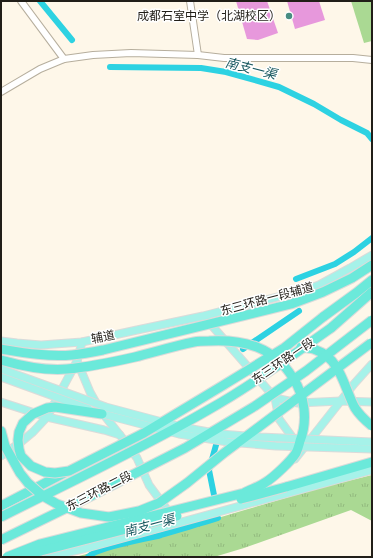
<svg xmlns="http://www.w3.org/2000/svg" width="373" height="558" viewBox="0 0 373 558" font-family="'IBM Plex Sans','Noto Sans SC',sans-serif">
<defs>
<pattern id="park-tufts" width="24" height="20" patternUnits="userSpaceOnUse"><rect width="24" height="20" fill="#aad993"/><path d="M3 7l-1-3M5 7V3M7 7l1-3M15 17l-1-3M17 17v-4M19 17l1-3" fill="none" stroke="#92ba7e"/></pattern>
</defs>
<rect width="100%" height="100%" fill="#fef7e9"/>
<!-- park -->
<path fill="url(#park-tufts)" d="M372 475V521L351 510 244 548 214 557H75L167 533 319 488Z"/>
<!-- pitch -->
<path fill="#aad993" d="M351 1H372V41L364 43Z"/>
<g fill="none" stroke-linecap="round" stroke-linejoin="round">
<!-- canal -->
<g stroke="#2dd2e2" stroke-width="6">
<path d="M40 1 72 40"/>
<path d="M110 67 201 68 226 72 279 87 314 104 341 120 367 133 372 139"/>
<path d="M296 279 335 264 354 252 372 238"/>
<path d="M243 349 299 311"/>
<path d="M214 495 209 470 218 438"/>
<path d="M88 557C96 547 147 539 161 535 180 529 199 524 218 518"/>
</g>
</g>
<!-- building -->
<g fill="#e798dc">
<path d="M236 1H267L278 33 258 40 247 39Z"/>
<path d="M287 1H319L325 20 295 29Z"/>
</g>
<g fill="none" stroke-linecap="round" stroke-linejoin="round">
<!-- minor casing -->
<g stroke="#b6ae9d" stroke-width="8">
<g id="minor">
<path d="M21 1 64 59"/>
<path d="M190 1 198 55"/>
<path d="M1 92 40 69 64 59 93 55 131 53 198 55 224 58H353L372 60"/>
</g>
</g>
<!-- major casing -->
<g stroke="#dbdbda" stroke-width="9">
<g id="major">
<path d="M207 320 275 398 279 419 295 441"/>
<path d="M1 341 17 343 41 345 82 342 137 330 203 316 301 291 319 285 350 268 372 255"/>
<path d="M77 361 90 392 100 410 123 439 137 458 149 485 171 515"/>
<path d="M275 398 298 403 341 401 372 402"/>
<path d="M1 402 47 417 104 430 120 435"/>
<path d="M1 456 21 442 33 432 47 417 77 361 82 342"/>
<path d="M295 459 354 384 372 364"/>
<path d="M47 557 83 549 372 470"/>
</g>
</g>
<!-- highway casing -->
<g stroke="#dbdbda" stroke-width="11">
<g id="highway">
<path d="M323 317 356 293 372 280"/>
<path d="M331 328 372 292"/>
<path d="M1 431 5 446"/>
<path d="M286 487 372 462"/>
<path d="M1 506 66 472"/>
</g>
</g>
<!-- minor -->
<use href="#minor" stroke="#fff" stroke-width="6"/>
<!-- major -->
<use href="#major" stroke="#a6f2e9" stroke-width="7"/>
<!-- highway -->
<use href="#highway" stroke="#6be9da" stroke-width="9"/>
<!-- major-bridge casing -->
<g stroke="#dbdbda" stroke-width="9" stroke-linecap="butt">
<g id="major-bridge">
<path d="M1 369 106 407 181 427 220 434 260 437 372 442"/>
<path d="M1 377 89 409"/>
<path d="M99 413 179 434 228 442 276 446 372 449"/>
</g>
</g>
<!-- highway-bridge casing -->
<g stroke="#dbdbda" stroke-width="11" stroke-linecap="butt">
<g id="highway-bridge">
<path d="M301 347C306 348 312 348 316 350 341 359 344 388 355 408 360 416 366 421 372 426"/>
<path d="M1 349C25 353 48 357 72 355 82 354 93 352 103 350L291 304 323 292 352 278 372 265"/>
<path d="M1 360C22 366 44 371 67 369 90 367 113 362 135 357 155 352 174 346 194 342 199 341 204 341 209 341 244 339 274 347 293 378 305 396 308 421 300 441 299 445 298 449 296 453 291 461 274 477 266 482 259 487 251 489 244 493L40 544 7 557"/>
<path d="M102 414 55 407 47 408 33 414 23 423 19 432 18 440 19 449 21 456 31 466 45 472 55 473 69 471 144 433 222 386 284 348 323 317"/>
<path d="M5 446 20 473 28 483 43 496 57 504 81 513 109 517 139 511 159 503 187 483 224 453 371 343"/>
<path d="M241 499 286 487"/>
<path d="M1 517C70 482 141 449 208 410 251 386 291 356 331 328"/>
<path d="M1 540 91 496 185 448 255 406 306 371 372 320"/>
<path d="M26 554 41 551 177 516"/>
</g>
</g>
<!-- major-bridge -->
<use href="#major-bridge" stroke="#a6f2e9" stroke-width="7"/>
<!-- highway-bridge -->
<use href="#highway-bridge" stroke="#6be9da" stroke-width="9"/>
</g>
<!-- markers -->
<circle fill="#488d82" stroke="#fff" stroke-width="1.5" cx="289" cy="16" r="4"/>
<g text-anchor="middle" stroke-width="3" stroke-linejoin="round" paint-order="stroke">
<!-- poi labels -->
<g font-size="12" fill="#211e18" stroke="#fff" text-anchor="end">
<text x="281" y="20">成都石室中学（北湖校区）</text>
</g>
<!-- street labels -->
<g font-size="12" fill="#211e18" stroke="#fff">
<text transform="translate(267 299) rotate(-15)" y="4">东三环路一段辅道</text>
<text transform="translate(103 337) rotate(-11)" y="4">辅道</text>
<text transform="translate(283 361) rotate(-34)" y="4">东三环路一段</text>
<text transform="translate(99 491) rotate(-27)" y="4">东三环路二段</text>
</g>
<!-- water labels -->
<g font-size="13" font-style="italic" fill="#18585f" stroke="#fff">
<text transform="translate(251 68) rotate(14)" y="5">南支一渠</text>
<text transform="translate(149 525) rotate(-15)" y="5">南支一渠</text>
</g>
</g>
<!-- border -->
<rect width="373" height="558" fill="none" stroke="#211e18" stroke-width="4"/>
</svg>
